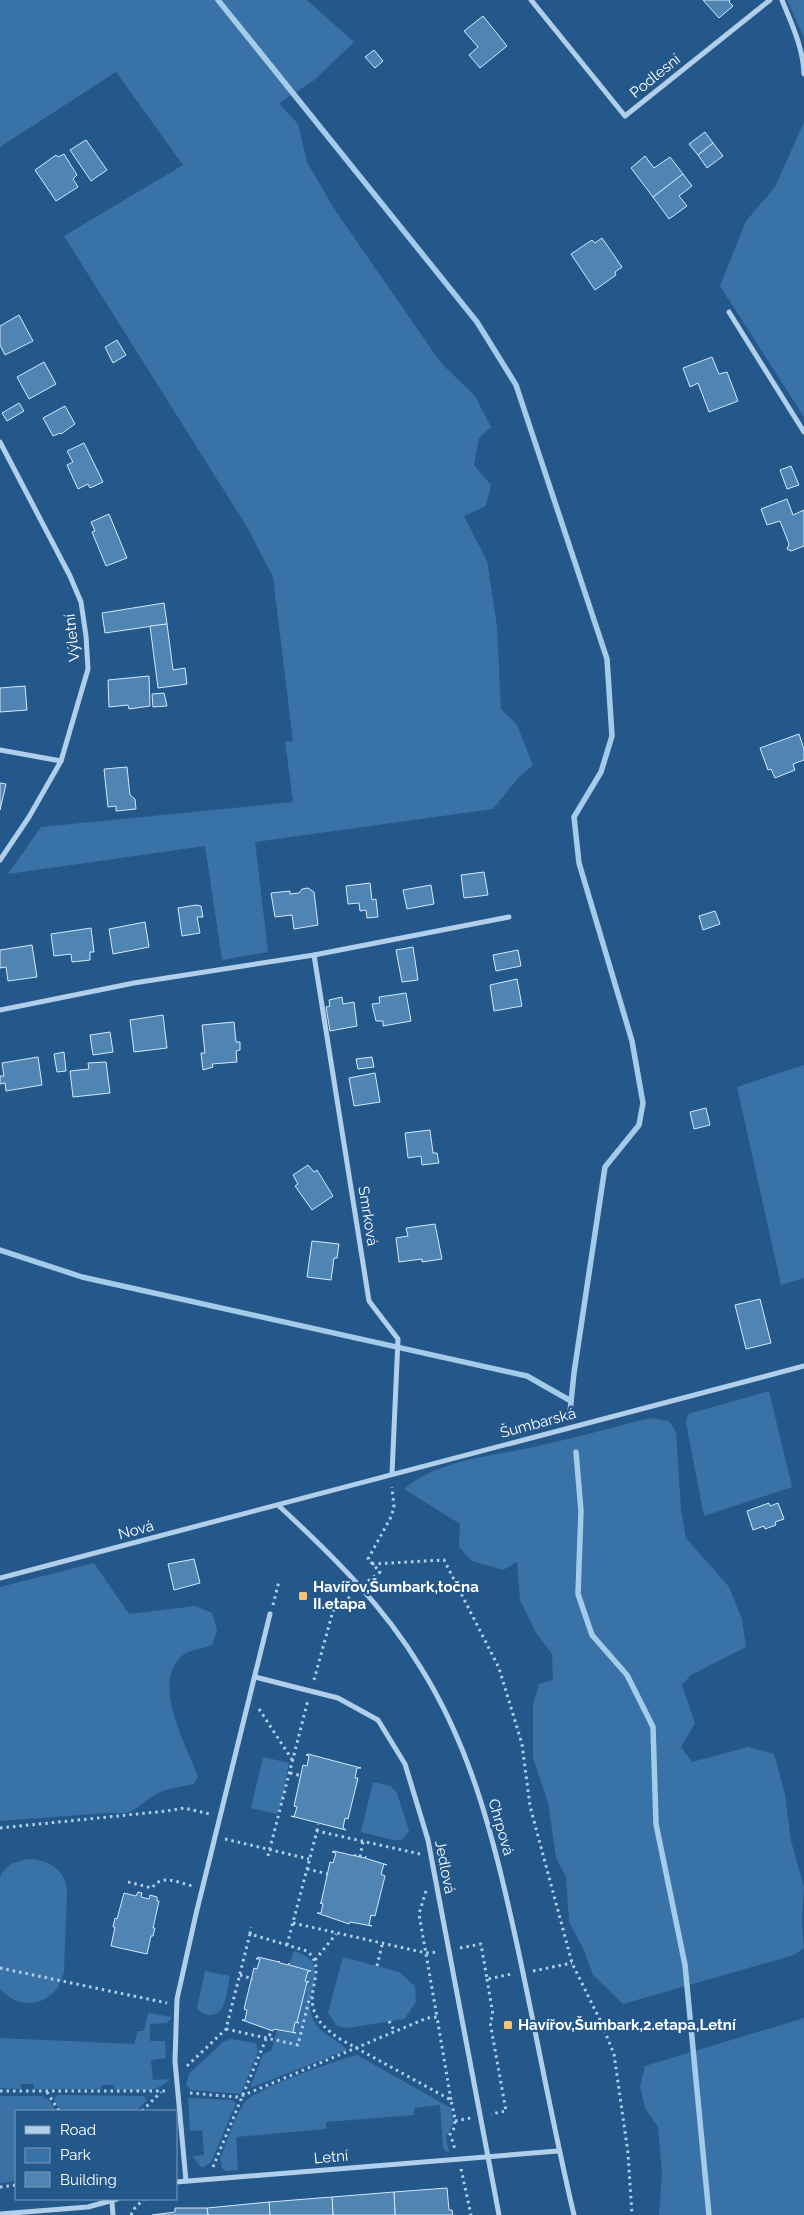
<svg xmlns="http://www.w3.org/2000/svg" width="804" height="2215" viewBox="0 0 804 2215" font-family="Raleway,sans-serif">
<rect width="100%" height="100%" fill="#24588a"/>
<!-- green -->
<g fill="#3872a7">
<path d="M0 0H307L354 42 313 81 279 103 298 124 307 162 335 210 441 363 475 396 491 427 479 438 474 465 491 485 486 506 464 516 487 561 497 626 501 709 517 725 533 765 519 777 493 809 255 842 268 952 222 960 205 846 8 874 41 827 293 802 285 741 293 742 273 577 247 527 64 236 183 165 116 72 0 147Z"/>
<path d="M787 0H804V42V38Z"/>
<path d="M804 122V417L720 286 746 221 775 187Z"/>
<path d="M804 1065V1278L781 1285 737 1087Z"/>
<path d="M769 1391 792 1487 704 1516 686 1423 688 1414Z"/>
<path d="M650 1418 669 1421 676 1432 681 1509 686 1538 729 1587 742 1619 746 1647 691 1675 682 1685 695 1723 681 1747 692 1762 748 1747 774 1754 785 1794 791 1841 804 1887 802 1921 804 1948 794 1955 623 2004 593 1975 583 1948 569 1922 566 1877 556 1858 548 1802 533 1758V1704L539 1684 553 1680 552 1654 535 1631 520 1600 517 1562 503 1570 472 1561 459 1547 460 1524 404 1489C441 1458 497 1456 542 1445 578 1437 614 1427 650 1418Z"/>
<path d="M94 1563 129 1614 195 1606 212 1613 217 1630 212 1645C204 1648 190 1650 183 1655 150 1681 186 1745 198 1776L194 1784C182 1787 165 1788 155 1795 132 1808 139 1815 108 1813L0 1821V1587Z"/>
<path d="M263 1757 289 1763C286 1776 283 1805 277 1814L251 1808Z"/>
<path d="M373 1782 391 1786 397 1793 409 1831 402 1840H393L361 1832Z"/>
<path d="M33 1859C52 1862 66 1871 67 1892L64 1972C57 2004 22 2014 0 1989V1877C6 1863 19 1860 33 1859Z"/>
<path d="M294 1951C336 1964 301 1992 313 2019 320 2035 337 2038 347 2050L250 2088 263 2054 271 2051 277 2030 295 2033 293 2032 295 2022H297L307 1982 305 1981 308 1971 310 1970 289 1965Z"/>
<path d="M343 1957 399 1972 415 1986 416 2002 404 2019 348 2028 337 2026 328 2013Z"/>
<path d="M205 1971 230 1976C227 1988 227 2014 211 2015 205 2015 201 2013 197 2008Z"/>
<path d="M148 2013 172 2017 167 2023 150 2024V2041H165L166 2058 151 2060 153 2080 170 2079C154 2096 136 2090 114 2089V2085H101V2089H34V2084H21V2089L0 2088V2038L134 2044 138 2031H144Z"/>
<path d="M804 2018V2215H659L662 2173 658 2127 645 2108 640 2087 645 2066Z"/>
<path d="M230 2039 256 2043 258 2052 241 2094 191 2090 186 2085 189 2074 223 2042Z"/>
<path d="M357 2055 451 2108C454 2127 454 2121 446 2137L449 2152 446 2151 443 2148 440 2105 414 2108V2115L326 2122V2129L236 2137 238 2170 226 2171 222 2168 220 2159C226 2145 236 2113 245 2102 256 2088 337 2060 357 2055Z"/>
<path d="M59 2095 144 2096 147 2100 136 2111H61L54 2100 56 2096Z"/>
<path d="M0 2096H42L49 2100 56 2111H16V2181L0 2183Z"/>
<path d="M188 2098 232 2100 236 2103 214 2156 211 2162 202 2168 192 2156 204 2155 202 2130 190 2131Z"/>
</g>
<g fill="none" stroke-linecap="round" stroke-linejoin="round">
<!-- stream -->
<g stroke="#a5cbeb" stroke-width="5.5">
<path d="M218 0 477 322 516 385 607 659 612 736 601 772 574 817 579 863 632 1041 643 1103 639 1125 605 1167 574 1373 570 1412"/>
<path d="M0 1250 82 1277 527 1376 571 1401"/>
<path d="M576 1452 581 1511 578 1594 592 1635 627 1675 653 1727 656 1824 685 1965 709 2215"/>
</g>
</g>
<!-- building -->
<g fill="#5084b3" stroke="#d5e8f8">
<path d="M703 0H730L729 2 733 6 719 18Z"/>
<path d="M483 16 507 46 480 68 469 55 478 47 464 31Z"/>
<path d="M374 50 383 61 375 68 365 57Z"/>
<path d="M705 132 713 143 698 155 689 144Z"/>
<path d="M86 140 107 170 91 181 70 150Z"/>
<path d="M713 143 723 156 707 168 698 155Z"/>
<path d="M64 154 77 175 73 179 78 187 56 201 35 170 56 155 58 157Z"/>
<path d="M645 156 654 168 670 157 683 174 653 197 631 168Z"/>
<path d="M683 174 692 186 679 196 687 206 669 219 653 197Z"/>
<path d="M602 238 622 267 615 272 616 275 595 290 571 254 592 240 595 243Z"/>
<path d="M19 315 33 341 5 355 0 345V326Z"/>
<path d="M117 340 126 355 113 363 105 347Z"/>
<path d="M712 357 719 374 727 372 738 401 709 412 698 383 690 387 683 368Z"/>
<path d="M44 362 56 384 29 399 17 377Z"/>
<path d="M19 403 24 411 7 421 2 413Z"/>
<path d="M65 406 75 424 61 434 60 433 53 436 43 418Z"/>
<path d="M84 443 103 482 90 488 88 484 78 489 67 465 73 462 67 451Z"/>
<path d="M791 466 799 485 787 489 780 470Z"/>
<path d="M787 499 793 515 804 510V546L791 551 787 549 789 544 780 521 767 525 761 509Z"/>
<path d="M109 514 127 558 106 566 92 532 95 531 91 522Z"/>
<path d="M164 603 167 624 105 633 102 613Z"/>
<path d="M167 624 173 670 185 668 187 684 158 688 150 626Z"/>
<path d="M149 676 150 706 129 709 128 705 109 707 108 680Z"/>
<path d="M25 686 27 710 0 712V688Z"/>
<path d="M164 693 167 706 153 707 152 694Z"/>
<path d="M799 734 804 749V760L793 764 795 770 775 778 771 769 768 770 760 748Z"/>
<path d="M127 767 130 795 135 799 136 809 116 811V806L108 807 104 769Z"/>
<path d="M0 783 6 784 0 810Z"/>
<path d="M484 872 488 895 464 898 461 875Z"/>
<path d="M370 883 372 900 376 899 378 917 367 918 366 910 360 911 359 903 348 904 346 886Z"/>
<path d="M431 885 434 904 407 909 403 890Z"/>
<path d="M308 888 314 892 318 925 294 929 292 915 275 917 271 893 290 891V894L299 893 302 889Z"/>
<path d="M196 905 201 906 203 917H197L200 933 182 936 178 908Z"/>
<path d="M715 911 720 924 703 930 699 916Z"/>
<path d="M145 922 149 947 113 954 109 929Z"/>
<path d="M91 928 94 952H90V960L72 962 71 954 54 956 51 934Z"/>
<path d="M32 945 37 977 8 981 6 967 0 968V950Z"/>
<path d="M413 947 418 980 402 982 396 950Z"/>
<path d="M518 950 521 966 496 971 493 955Z"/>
<path d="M517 979 522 1006 494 1011 490 985Z"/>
<path d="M406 993 411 1021 383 1026V1021H376L372 1004 380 1003 379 997Z"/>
<path d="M342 997 343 1004 354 1002 357 1026 330 1031 326 1007 330 1006 329 1000Z"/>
<path d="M163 1015 167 1048 134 1052 130 1020Z"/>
<path d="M234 1022 236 1042H240V1050L236 1051 237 1062 212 1064 213 1067 203 1070 201 1053H205L202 1025Z"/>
<path d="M110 1032 113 1052 93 1055 90 1035Z"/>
<path d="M64 1052 66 1071 57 1072 54 1054Z"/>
<path d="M38 1057 42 1085 6 1091 5 1083 0 1084V1076H4L2 1063Z"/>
<path d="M372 1057 374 1067 358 1069 356 1059Z"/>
<path d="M106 1062 110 1093 73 1097 70 1071 89 1069 88 1063Z"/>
<path d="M375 1073 380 1102 354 1106 349 1078Z"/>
<path d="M706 1108 710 1125 694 1129 690 1112Z"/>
<path d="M430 1130 433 1153H437L439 1163 422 1165 421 1156 408 1158 405 1133Z"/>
<path d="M308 1165 314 1172 317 1170 333 1196 312 1210 295 1186 298 1184 293 1175Z"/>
<path d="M435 1224 442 1259 422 1262V1259L399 1262 396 1238 408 1236 406 1228Z"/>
<path d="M312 1241 339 1244 337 1258H334L331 1280 307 1277Z"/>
<path d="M760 1299 771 1343 746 1349 735 1305Z"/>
<path d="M769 1503 770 1506 778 1503 784 1519 775 1522 776 1525 765 1529 764 1526 753 1530 747 1511Z"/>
<path d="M194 1559 200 1583 174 1590 168 1564Z"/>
<path d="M308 1754 361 1768H357L355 1778H358L348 1819 345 1818 343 1828 346 1830 291 1816 294 1817 297 1807 294 1806 303 1765 307 1766 309 1756 306 1755Z"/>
<path d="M334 1851 355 1856V1854L356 1856 364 1858 366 1856 365 1858 387 1865 384 1864 381 1874 385 1876 375 1916 371 1915 369 1925 372 1926 350 1922 349 1924 317 1913H321L323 1904 320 1903H321L330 1862 333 1863 336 1853 332 1852Z"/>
<path d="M138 1892 142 1893 141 1897 149 1899 150 1895 157 1897V1901H159L153 1928H155L153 1936H151L147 1954 111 1946 115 1927H113L115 1918 117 1919 124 1893 136 1896Z"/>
<path d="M258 1957 279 1962V1961L280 1963 288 1965 289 1963V1965L311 1971H308L305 1981 309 1982H307L297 2022 299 2023 295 2022 293 2032 296 2033 274 2029 273 2031 242 2020H245L247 2010 244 2009 254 1968 257 1969 260 1959H256Z"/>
<path d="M447 2188 449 2210H452L453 2215H395L394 2192Z"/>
<path d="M394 2192 395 2215H333L332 2197Z"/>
<path d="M332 2197 333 2215H270L269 2202Z"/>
<path d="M269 2202 270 2215H208L207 2208Z"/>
<path d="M175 2208H207L208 2215H152L175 2212Z"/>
</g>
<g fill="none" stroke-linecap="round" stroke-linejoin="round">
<!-- path -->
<g stroke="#b1cfea" stroke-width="3" stroke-dasharray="2.5 4" stroke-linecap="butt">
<path d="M372 1564 444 1560 499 1668 522 1744 530 1806 572 1963 600 2020 614 2054 628 2153 632 2215"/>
<path d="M368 1581 380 1572 368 1559 391 1517 394 1507 392 1487"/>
<path d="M273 1605 279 1581"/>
<path d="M314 1680 333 1611 352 1595"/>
<path d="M259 1709 293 1761"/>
<path d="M290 1773 302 1776"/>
<path d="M0 1828 167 1811 184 1808 210 1814"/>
<path d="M317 1831 318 1824"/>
<path d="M225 1839 309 1859"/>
<path d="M268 1856 308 1700"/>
<path d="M360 1857 363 1841"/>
<path d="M307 1869 328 1874"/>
<path d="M128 1882 152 1888C162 1874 177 1882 192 1886"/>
<path d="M426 1891 419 1914 437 2017"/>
<path d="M293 1923 426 1953 439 1952"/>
<path d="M250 1934 251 1927"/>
<path d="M287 1945 317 1831 420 1854"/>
<path d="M460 1948 481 1944 487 1979 512 1974"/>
<path d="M315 1960 336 1934"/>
<path d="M377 1966 382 1945"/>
<path d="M0 1968 167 2003"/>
<path d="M533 1971 572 1963"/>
<path d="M240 1975 253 1979"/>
<path d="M487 1979 493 2015 490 2022 506 2111 491 2114"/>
<path d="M389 2021 395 2032"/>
<path d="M226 2029 298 2045 310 1996"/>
<path d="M187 2066 226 2029 250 1934 307 1951C335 1975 284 2003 340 2039L451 2100C453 2111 459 2126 450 2134L455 2149"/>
<path d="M0 2091H167"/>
<path d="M47 2092 59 2111"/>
<path d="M190 2093 236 2097 244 2095 427 2018 437 2017 451 2100"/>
<path d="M142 2111 161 2092"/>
<path d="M455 2121 471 2118"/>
<path d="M213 2167 266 2039 273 2031"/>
<path d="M461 2169 471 2215"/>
<path d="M0 2187 16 2185"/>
<path d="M131 2215 134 2209 144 2199"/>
</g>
<!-- minor -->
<g stroke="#b1cfea" stroke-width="5">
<path d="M531 0 625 116 770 0"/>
<path d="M782 0C792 25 803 47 804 74"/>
<path d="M729 312 804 432"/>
<path d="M0 442 70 576 81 602 86 636 88 669 61 761 29 817 0 860"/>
<path d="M0 750 61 761"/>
<path d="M314 955 369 1301 398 1339 392 1474"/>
<path d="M0 1010 134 983 314 955 509 917"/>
<path d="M278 1505C332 1555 383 1605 421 1668 468 1743 491 1828 510 1913 533 2013 550 2115 574 2215"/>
<path d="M0 1578 804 1366"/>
<path d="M255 1677 338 1698 378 1720 405 1764 428 1840 499 2215"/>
<path d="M186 2181 175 2061 177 1999 196 1914 270 1614"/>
<path d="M176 2182 558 2151"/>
<path d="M112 2202 113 2215"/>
<path d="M0 2214 88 2207 117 2199"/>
</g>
</g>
<!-- markers -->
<g fill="#f5c574" stroke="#24588a" stroke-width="2">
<rect x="298" y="1591" width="10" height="10" rx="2.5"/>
<rect x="503" y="2020" width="10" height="10" rx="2.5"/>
</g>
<g text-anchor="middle" stroke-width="4.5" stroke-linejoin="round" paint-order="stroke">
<!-- street labels -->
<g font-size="15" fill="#fff" stroke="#24588a">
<text transform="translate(655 76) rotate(-39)" y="5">Podlesní</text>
<text transform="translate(72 638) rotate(-96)" y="5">Výletní</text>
<text transform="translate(368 1216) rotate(81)" y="5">Smrková</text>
<text transform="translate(538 1423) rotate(-15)" y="5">Šumbarská</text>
<text transform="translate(136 1530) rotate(-15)" y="5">Nová</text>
<text transform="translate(501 1827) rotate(74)" y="5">Chrpová</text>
<text transform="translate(445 1867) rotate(79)" y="5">Jedlová</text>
<text transform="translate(331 2157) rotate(-5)" y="5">Letní</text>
</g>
<!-- poi labels -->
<g font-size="15" font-weight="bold" fill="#fff" stroke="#24588a" text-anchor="start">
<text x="313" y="1592">Havířov,Šumbark,točna<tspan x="313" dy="17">II.etapa</tspan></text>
<text x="518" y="2030">Havířov,Šumbark,2.etapa,Letní</text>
</g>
</g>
<!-- legend -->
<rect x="15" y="2110" width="162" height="90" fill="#24588a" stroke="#7c9bb9"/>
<rect x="25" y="2126" width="25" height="8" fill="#b1cfea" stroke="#7c9bb9"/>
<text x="60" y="2135" font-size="15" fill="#ffffff">Road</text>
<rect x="25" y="2148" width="25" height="15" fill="#3872a7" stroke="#7c9bb9"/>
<text x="60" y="2160" font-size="15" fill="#ffffff">Park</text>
<rect x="25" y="2172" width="25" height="15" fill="#5084b3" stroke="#7c9bb9"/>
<text x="60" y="2185" font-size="15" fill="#ffffff">Building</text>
</svg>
